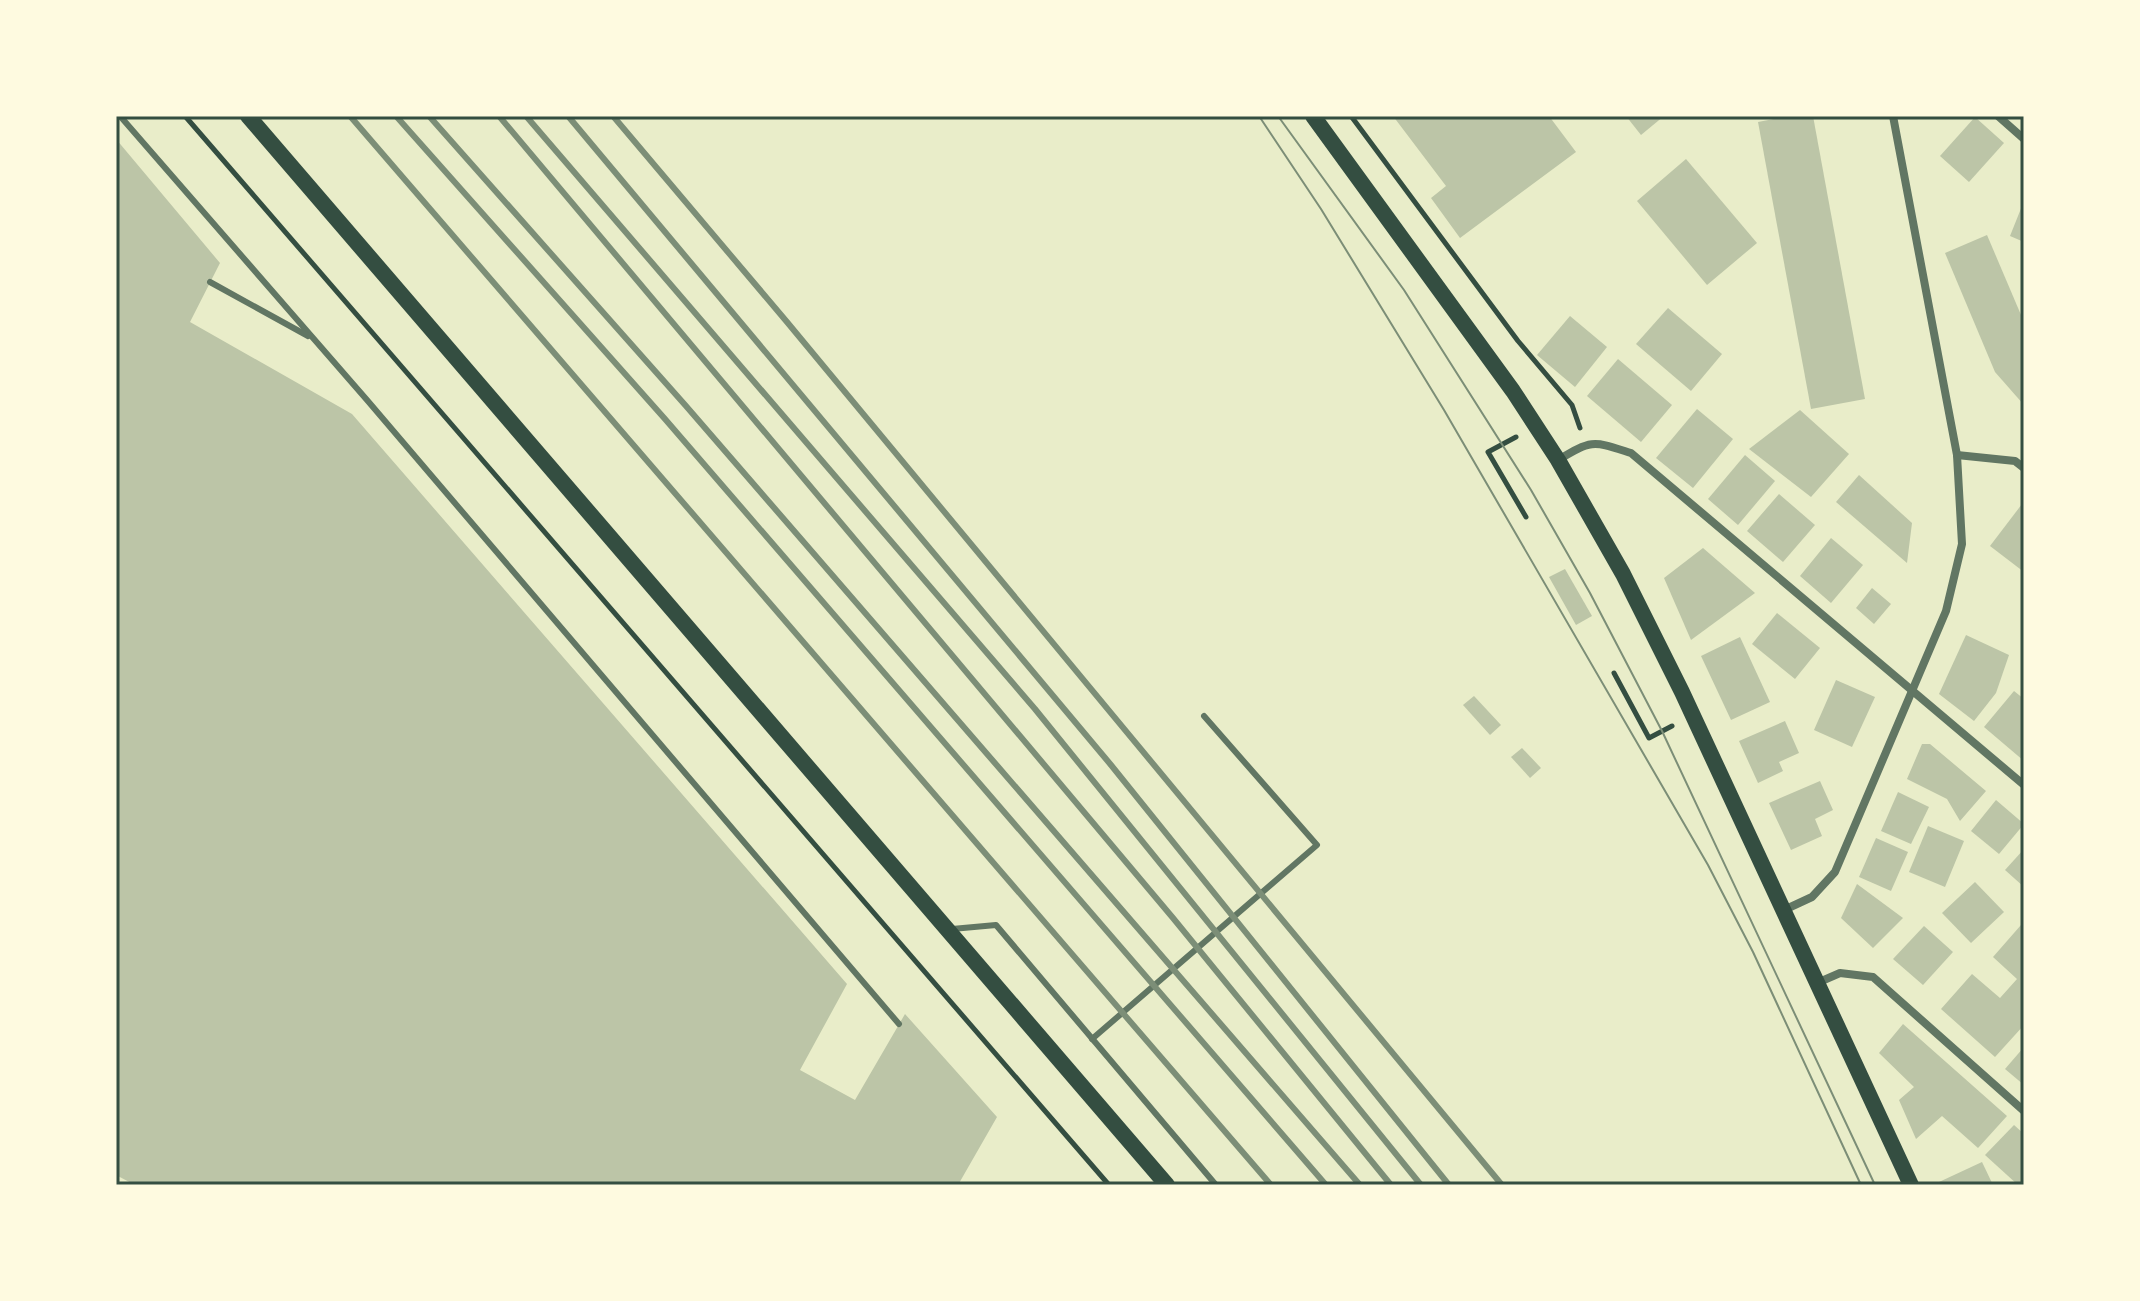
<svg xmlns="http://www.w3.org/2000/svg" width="2140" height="1301" viewBox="0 0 2140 1301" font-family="'Open Sans',sans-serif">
<rect width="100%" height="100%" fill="#e9edc9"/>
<!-- building -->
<g fill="#bcc5a7">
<path d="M1393 116H1549L1576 152 1460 238 1431 198 1446 186Z"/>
<path d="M1626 116H1664L1641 135Z"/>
<path d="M1789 116H1813L1865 399 1811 409 1758 122Z"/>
<path d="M1975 117 2004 143 1969 182 1940 156Z"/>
<path d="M116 139 220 263 190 322 352 414 847 984 800 1070 855 1100 905 1014 997 1117 958 1185H135L116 1175Z"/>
<path d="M1686 159 1757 243 1707 285 1637 201Z"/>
<path d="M2024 201V242L2010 236Z"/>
<path d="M1987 235 2024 322V405L1995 372 1945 253Z"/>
<path d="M1668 308 1722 354 1691 391 1636 344Z"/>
<path d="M1570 316 1607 347 1575 387 1537 355Z"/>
<path d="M1618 359 1672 405 1641 442 1587 396Z"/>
<path d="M1697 409 1733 439 1693 488 1656 458Z"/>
<path d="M1800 410 1849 454 1811 497 1749 449Z"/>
<path d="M1745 455 1775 481 1738 525 1708 499Z"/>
<path d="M1859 475 1912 523 1907 563 1836 502Z"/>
<path d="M1779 494 1815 525 1783 562 1747 531Z"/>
<path d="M2022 504 2024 505V572L1990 546Z"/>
<path d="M1831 538 1863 565 1831 603 1800 576Z"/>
<path d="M1703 548 1755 593 1691 640 1664 578Z"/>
<path d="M1565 569 1592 616 1576 625 1549 577Z"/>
<path d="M1872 588 1891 604 1874 624 1856 608Z"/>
<path d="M1777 613 1820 648 1795 679 1752 644Z"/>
<path d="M1966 635 2009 655 1996 693 1974 721 1939 694Z"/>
<path d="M1740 637 1770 702 1731 720 1701 656Z"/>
<path d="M1836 680 1875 697 1852 747 1814 730Z"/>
<path d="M2014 691 2024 699V761L1984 727Z"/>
<path d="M1474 696 1501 725 1490 735 1463 705Z"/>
<path d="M1785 721 1799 753 1779 762 1783 771 1758 783 1739 741Z"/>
<path d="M1922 744H1930L1986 791 1960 821 1947 799 1907 779Z"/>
<path d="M1522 748 1541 768 1530 778 1511 757Z"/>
<path d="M1820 781 1833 810 1815 819 1822 836 1791 850 1769 803Z"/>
<path d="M1898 792 1929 807 1911 844 1881 831Z"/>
<path d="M1996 800 2024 824 1999 854 1971 831Z"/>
<path d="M1928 826 1964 841 1945 887 1909 872Z"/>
<path d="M1876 838 1908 852 1891 891 1859 877Z"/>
<path d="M2024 849V887L2005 870Z"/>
<path d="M1975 882 2004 912 1971 943 1942 913Z"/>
<path d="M1857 884 1903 918 1873 948 1841 918Z"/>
<path d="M2021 925 2024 928V1025L1995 1057 1941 1009 1972 974 2000 998 2017 979 1993 957Z"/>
<path d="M1924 926 1953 952 1923 985 1893 959Z"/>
<path d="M1903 1024 2007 1116 1978 1148 1942 1116 1916 1139 1899 1100 1914 1087 1879 1053Z"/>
<path d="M2024 1047V1085L2005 1069Z"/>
<path d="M2014 1125 2024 1134V1179L2018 1185 1985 1155Z"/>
<path d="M1982 1162 1993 1185H1940L1939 1182Z"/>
</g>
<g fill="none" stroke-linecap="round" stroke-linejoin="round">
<!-- path -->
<g stroke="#344e41" stroke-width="5">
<path d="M185 116 1109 1185"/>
<path d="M1351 116 1518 341 1572 405 1580 428"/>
<path d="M1516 437 1488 452 1526 517"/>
<path d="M1614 673 1649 738 1672 726"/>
</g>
<!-- service -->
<g stroke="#617663" stroke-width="6">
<path d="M120 116 367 400 899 1024"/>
<path d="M210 282 308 336"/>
<path d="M952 929 996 925 1216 1185"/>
<path d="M1092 1039 1317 845 1204 716"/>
</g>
<!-- minor -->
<g stroke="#617663" stroke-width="8">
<path d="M1998 116 2024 139"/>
<path d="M1957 455 2015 461 2024 468"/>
<path d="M1558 460C1593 439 1593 441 1631 453L2024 785"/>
<path d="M1784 910 1812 897 1835 872 1946 611 1962 544 1957 455 1893 116"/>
<path d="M1817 983 1840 973 1873 977 2024 1111"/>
</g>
<!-- secondary -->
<g stroke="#344e41" stroke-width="16">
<path d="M248 116 1167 1185"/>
<path d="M1313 116 1513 391 1558 460 1623 574 1682 692 1911 1185"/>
</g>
<!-- tram -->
<g stroke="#7c8e77" stroke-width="2">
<path d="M1259 116 1321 209 1444 410 1708 865 1753 952 1861 1185"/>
<path d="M1278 116 1404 290 1531 490 1590 593 1662 731 1875 1185"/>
</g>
<!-- rail -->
<g stroke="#7c8e77" stroke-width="6">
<path d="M350 116 1271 1185"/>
<path d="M396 116 665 419 1326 1185"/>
<path d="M429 116 686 406 1360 1185"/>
<path d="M499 116 1173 918 1391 1185"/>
<path d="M526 116 1035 709 1421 1185"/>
<path d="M568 116 1111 765 1449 1185"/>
<path d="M613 116 787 322 1502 1185"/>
</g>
</g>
<!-- border -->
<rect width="2140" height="1301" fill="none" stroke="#fefae0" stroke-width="236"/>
<rect x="118" y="118" width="1904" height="1065" fill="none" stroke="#344e41" stroke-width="3"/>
</svg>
